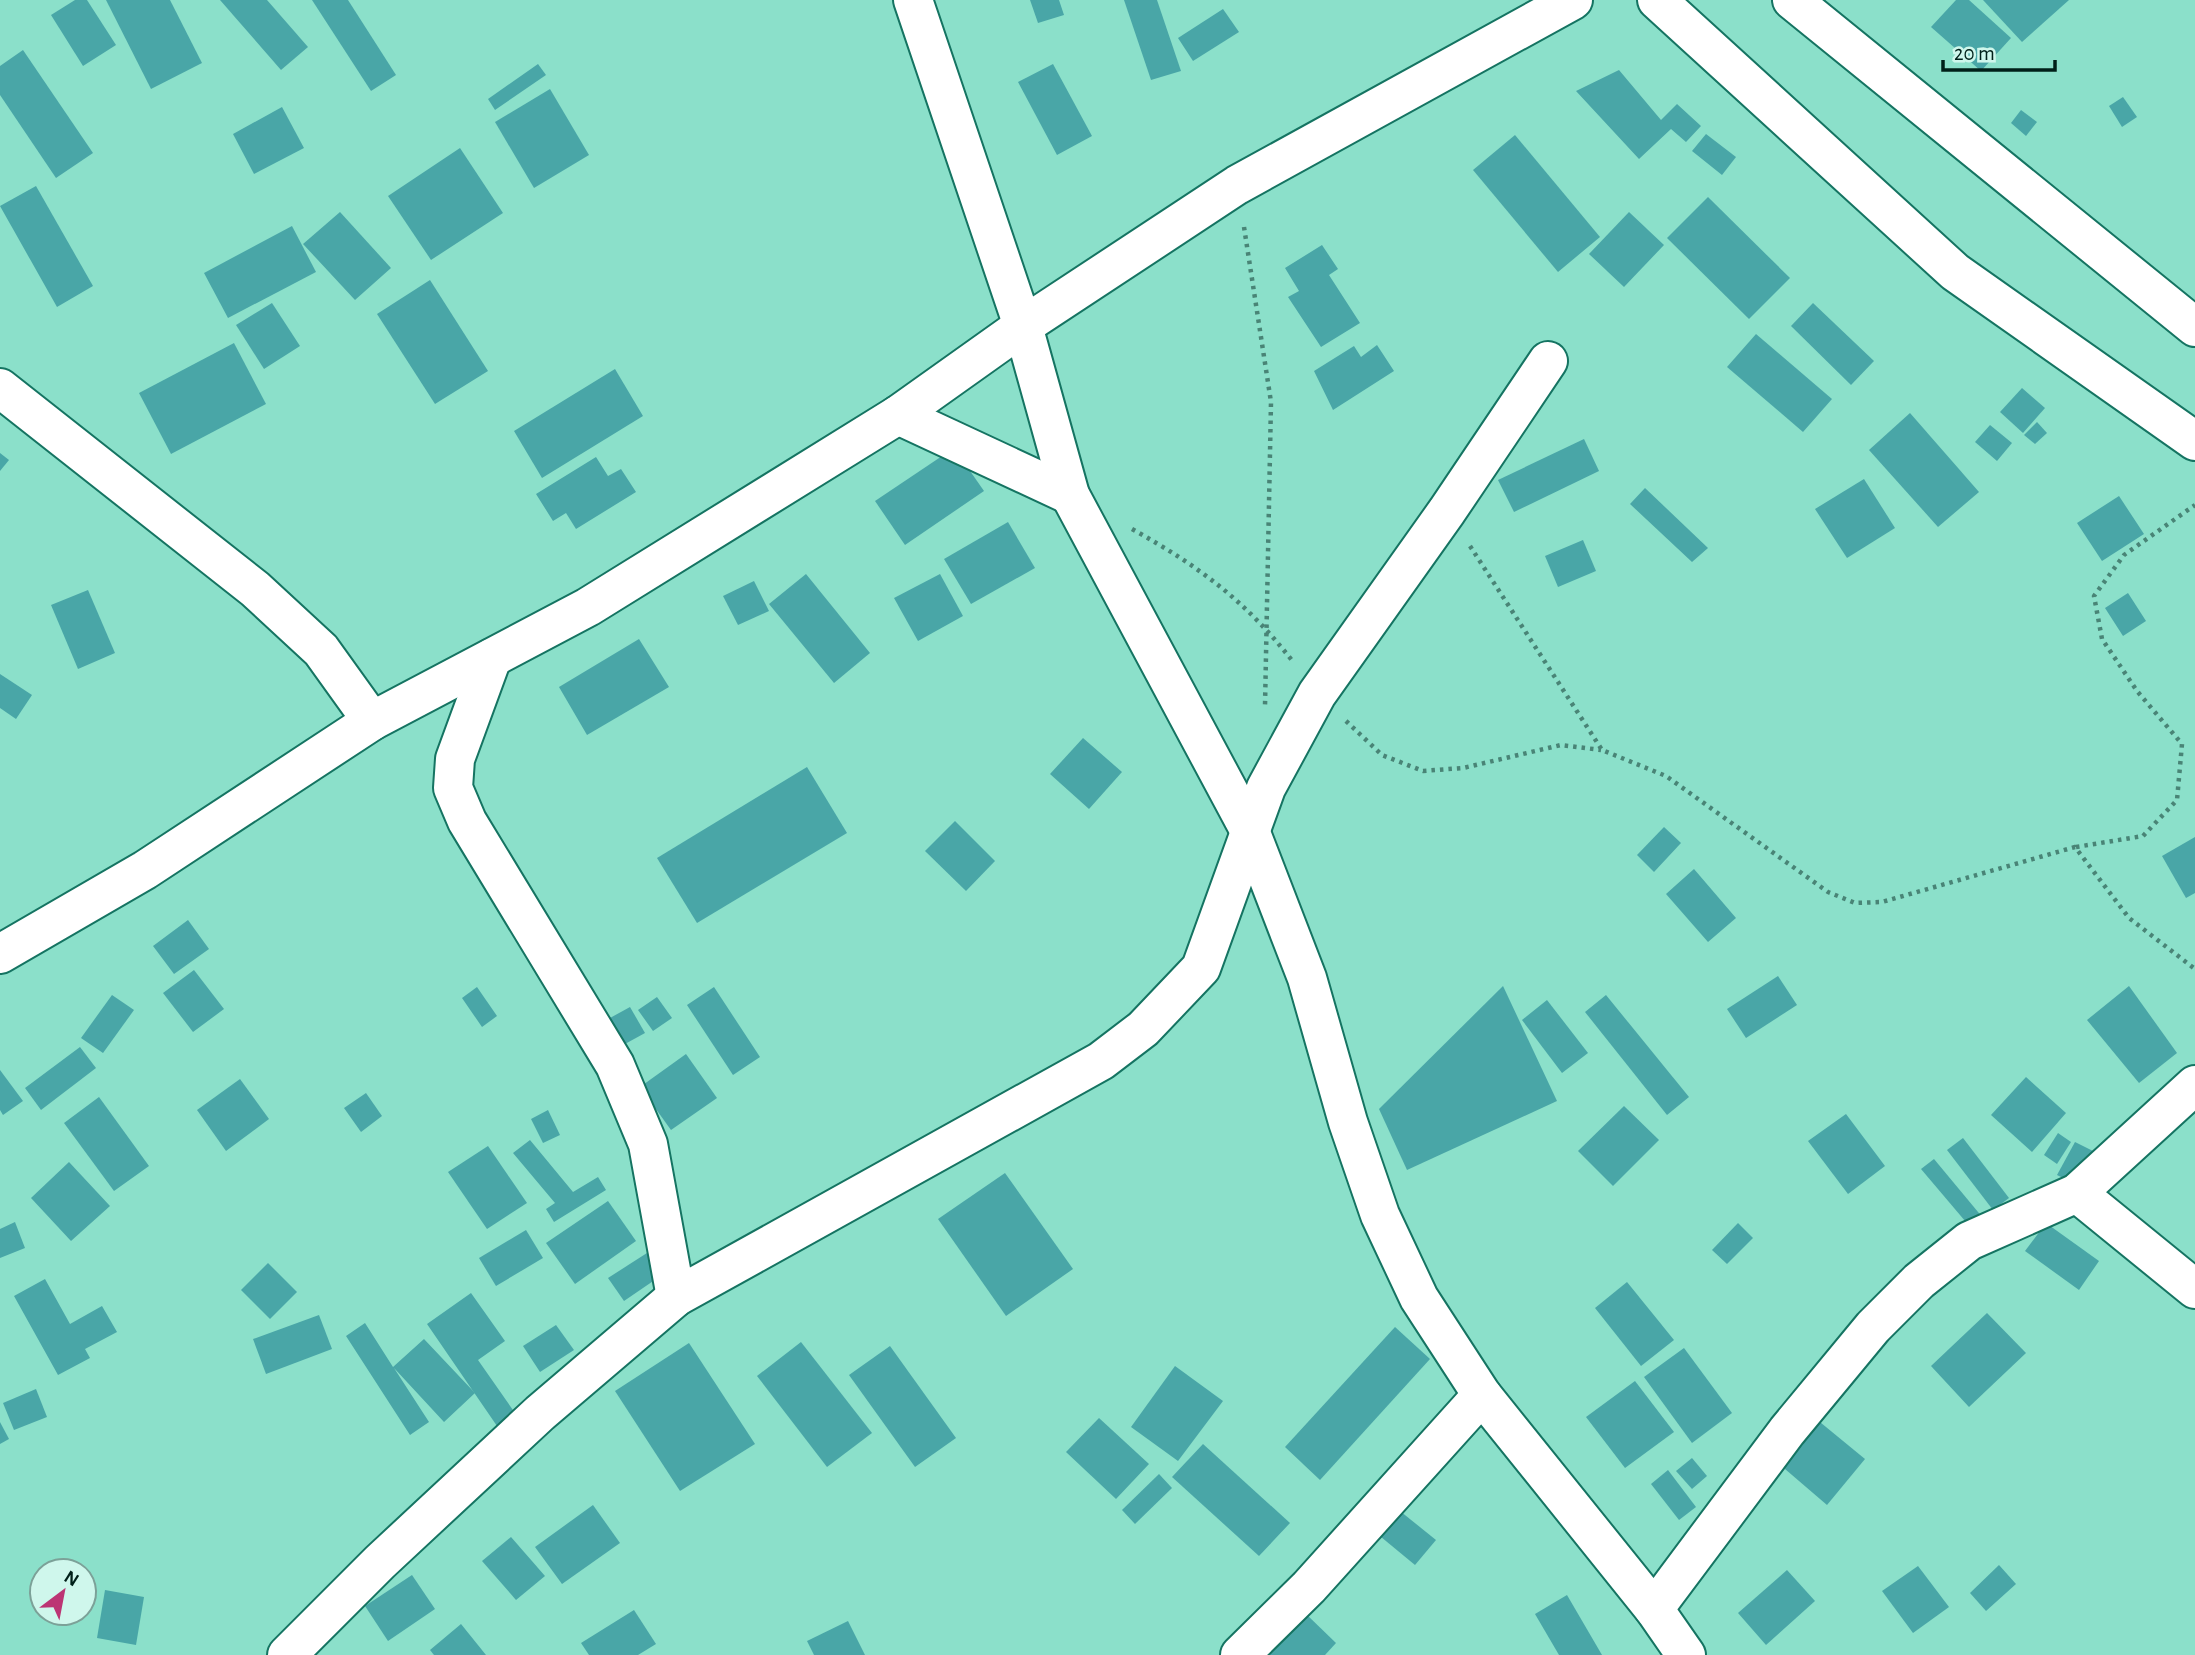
<svg xmlns="http://www.w3.org/2000/svg" width="2195" height="1655" viewBox="0 0 2195 1655" font-family="'Alegreya Sans',sans-serif">
<rect width="100%" height="100%" fill="#8be0ca"/>
<!-- building -->
<g fill="#49a6a7">
<path d="M75 0H87L116 45 83 66 51 15Z"/>
<path d="M106 0H170L202 63 151 89Z"/>
<path d="M220 0H267L308 47 281 70Z"/>
<path d="M312 0H348L396 75 371 91Z"/>
<path d="M1030 0H1059L1064 15 1038 23Z"/>
<path d="M1124 0H1157L1181 71 1151 80Z"/>
<path d="M1956 0H1969L2011 38 1981 71 1931 27Z"/>
<path d="M1983 0H2069L2022 42Z"/>
<path d="M1223 9 1239 32 1193 61 1178 38Z"/>
<path d="M23 50 93 153 56 178 0 95V66Z"/>
<path d="M538 64 546 75 495 110 488 99Z"/>
<path d="M1053 64 1092 136 1057 155 1018 82Z"/>
<path d="M1619 70 1661 120 1677 104 1701 126 1686 142 1671 129 1639 159 1576 91Z"/>
<path d="M550 89 589 155 534 188 495 122Z"/>
<path d="M2123 97 2137 117 2122 127 2109 106Z"/>
<path d="M282 107 304 148 254 174 233 134Z"/>
<path d="M2021 110 2037 122 2026 136 2011 123Z"/>
<path d="M1706 134 1736 157 1722 175 1692 151Z"/>
<path d="M1515 135 1600 237 1558 272 1473 170Z"/>
<path d="M460 148 503 213 431 260 388 196Z"/>
<path d="M36 186 93 286 57 307 0 206Z"/>
<path d="M1708 197 1790 278 1749 319 1667 238Z"/>
<path d="M340 212 391 268 355 300 303 244Z"/>
<path d="M1629 212 1664 245 1624 287 1589 254Z"/>
<path d="M292 226 316 272 228 318 204 273Z"/>
<path d="M1322 245 1338 269 1329 275 1360 323 1321 347 1288 297 1299 291 1285 268Z"/>
<path d="M430 280 488 371 435 404 377 314Z"/>
<path d="M272 303 300 346 264 369 236 325Z"/>
<path d="M1813 303 1874 361 1851 385 1791 326Z"/>
<path d="M1756 334 1832 399 1803 432 1727 367Z"/>
<path d="M234 343 266 404 171 454 139 393Z"/>
<path d="M1377 345 1394 371 1333 410 1314 371 1354 346 1361 357Z"/>
<path d="M615 369 643 416 542 478 514 431Z"/>
<path d="M2022 388 2045 408 2023 433 2000 412Z"/>
<path d="M1910 413 1979 492 1938 527 1869 450Z"/>
<path d="M2037 422 2047 433 2035 444 2024 435Z"/>
<path d="M1990 425 2012 443 1997 461 1975 442Z"/>
<path d="M1584 439 1599 471 1514 512 1498 480Z"/>
<path d="M954 448 984 491 905 545 875 501Z"/>
<path d="M0 453 9 460 0 471Z"/>
<path d="M596 457 608 476 621 469 636 492 576 529 566 513 553 521 536 494Z"/>
<path d="M1864 479 1895 528 1847 558 1815 509Z"/>
<path d="M1645 488 1708 548 1692 562 1630 504Z"/>
<path d="M2119 496 2144 534 2102 561 2077 523Z"/>
<path d="M1008 522 1035 568 971 604 944 559Z"/>
<path d="M1583 540 1596 571 1558 587 1545 556Z"/>
<path d="M806 574 870 653 834 683 769 604Z"/>
<path d="M940 574 963 616 918 641 894 598Z"/>
<path d="M754 581 769 611 738 625 723 596Z"/>
<path d="M88 590 115 653 78 669 51 605Z"/>
<path d="M2128 593 2146 621 2123 636 2105 608Z"/>
<path d="M639 639 669 687 587 735 559 687Z"/>
<path d="M0 674 32 695 16 719 0 708Z"/>
<path d="M1083 738 1122 772 1089 809 1050 774Z"/>
<path d="M807 767 847 833 697 923 657 858Z"/>
<path d="M955 821 995 861 966 891 925 851Z"/>
<path d="M1664 827 1681 843 1654 872 1637 855Z"/>
<path d="M2195 837V893L2186 898 2162 856Z"/>
<path d="M1694 869 1736 918 1708 942 1666 894Z"/>
<path d="M188 920 209 949 174 974 153 946Z"/>
<path d="M194 970 224 1009 193 1032 163 993Z"/>
<path d="M1778 976 1797 1005 1746 1038 1727 1009Z"/>
<path d="M1503 986 1557 1101 1407 1170 1379 1109Z"/>
<path d="M2129 986 2177 1053 2139 1083 2087 1020Z"/>
<path d="M477 987 497 1016 482 1027 462 998Z"/>
<path d="M714 987 760 1057 733 1075 687 1005Z"/>
<path d="M112 995 134 1010 103 1053 81 1038Z"/>
<path d="M1606 995 1689 1097 1667 1115 1585 1012Z"/>
<path d="M657 997 672 1018 653 1031 638 1010Z"/>
<path d="M1547 1000 1588 1053 1562 1073 1522 1020Z"/>
<path d="M630 1007 645 1033 625 1044 610 1018Z"/>
<path d="M80 1047 96 1068 41 1110 25 1088Z"/>
<path d="M686 1054 717 1098 671 1130 640 1087Z"/>
<path d="M0 1070 23 1101 3 1115 0 1110Z"/>
<path d="M2026 1077 2066 1113 2032 1152 1991 1115Z"/>
<path d="M240 1079 269 1119 226 1151 197 1110Z"/>
<path d="M366 1093 382 1116 361 1132 344 1108Z"/>
<path d="M99 1097 149 1166 114 1191 64 1123Z"/>
<path d="M1624 1106 1659 1140 1613 1186 1578 1151Z"/>
<path d="M548 1110 560 1135 543 1143 531 1119Z"/>
<path d="M1846 1114 1885 1166 1848 1194 1808 1141Z"/>
<path d="M2058 1133 2071 1142 2057 1164 2044 1155Z"/>
<path d="M1963 1138 2009 1198 1993 1210 1947 1150Z"/>
<path d="M530 1140 573 1192 598 1177 606 1190 554 1222 546 1209 555 1203 513 1153Z"/>
<path d="M2075 1142 2115 1162 2097 1195 2057 1175Z"/>
<path d="M488 1146 527 1203 487 1229 448 1172Z"/>
<path d="M1934 1159 1983 1218 1971 1228 1921 1169Z"/>
<path d="M69 1162 110 1206 71 1241 31 1198Z"/>
<path d="M1005 1173 1073 1269 1006 1316 938 1219Z"/>
<path d="M608 1201 636 1241 575 1284 546 1243Z"/>
<path d="M15 1222 25 1248 0 1258V1229Z"/>
<path d="M1738 1223 1753 1238 1727 1264 1712 1250Z"/>
<path d="M2046 1223 2099 1261 2079 1290 2025 1251Z"/>
<path d="M526 1230 543 1258 496 1286 479 1258Z"/>
<path d="M647 1253 662 1275 624 1301 608 1278Z"/>
<path d="M268 1263 297 1292 270 1319 241 1290Z"/>
<path d="M45 1279 70 1324 102 1306 117 1332 85 1349 90 1358 58 1375 14 1296Z"/>
<path d="M1627 1282 1674 1340 1641 1366 1595 1308Z"/>
<path d="M471 1293 505 1341 478 1360 515 1413 497 1426 427 1324Z"/>
<path d="M1987 1313 2026 1353 1969 1407 1931 1366Z"/>
<path d="M319 1315 332 1349 266 1374 253 1339Z"/>
<path d="M365 1323 393 1367 424 1339 475 1393 444 1422 394 1368 429 1422 410 1435 346 1336Z"/>
<path d="M556 1325 574 1350 540 1372 523 1346Z"/>
<path d="M1395 1327 1430 1359 1320 1480 1285 1447Z"/>
<path d="M801 1342 872 1433 827 1467 757 1376Z"/>
<path d="M689 1343 755 1444 680 1491 615 1391Z"/>
<path d="M890 1346 956 1438 915 1467 849 1375Z"/>
<path d="M1684 1348 1732 1413 1692 1443 1644 1377Z"/>
<path d="M1175 1366 1223 1401 1178 1461 1131 1427Z"/>
<path d="M1635 1381 1674 1432 1625 1468 1586 1417Z"/>
<path d="M36 1389 47 1417 14 1430 3 1403Z"/>
<path d="M1099 1418 1149 1464 1116 1499 1066 1452Z"/>
<path d="M1815 1418 1865 1459 1827 1505 1778 1463Z"/>
<path d="M0 1422 9 1439 0 1444Z"/>
<path d="M1203 1444 1290 1523 1259 1556 1172 1477Z"/>
<path d="M1692 1458 1707 1476 1692 1489 1676 1471Z"/>
<path d="M1668 1470 1696 1507 1679 1520 1651 1484Z"/>
<path d="M1159 1474 1172 1488 1135 1524 1122 1510Z"/>
<path d="M593 1505 620 1543 562 1584 535 1547Z"/>
<path d="M1395 1507 1436 1540 1415 1565 1375 1532Z"/>
<path d="M511 1537 545 1576 516 1600 482 1561Z"/>
<path d="M1999 1565 2016 1584 1986 1611 1970 1593Z"/>
<path d="M1918 1566 1949 1607 1913 1633 1882 1591Z"/>
<path d="M1787 1570 1815 1601 1766 1645 1738 1613Z"/>
<path d="M412 1575 435 1609 388 1641 365 1606Z"/>
<path d="M105 1590 144 1597 136 1645 97 1638Z"/>
<path d="M1567 1595 1602 1655H1559L1535 1614Z"/>
<path d="M634 1610 656 1644 638 1655H589L581 1643Z"/>
<path d="M1305 1613 1336 1643 1325 1655H1268L1266 1653Z"/>
<path d="M848 1621 865 1655H814L807 1641Z"/>
<path d="M461 1624 486 1655H434L430 1650Z"/>
</g>
<g fill="none" stroke-linecap="round" stroke-linejoin="round">
<!-- street casing -->
<g stroke="#157462" stroke-width="42">
<g id="street">
<path d="M913 0 1023 326 1070 495 1251 833 1307 978 1348 1122 1380 1215 1419 1298 1482 1395 1654 1609 1686 1655"/>
<path d="M0 388 255 589 321 650 372 721"/>
<path d="M898 415 1070 495"/>
<path d="M492 658 455 759 453 788 467 821 615 1065 648 1144 676 1297"/>
<path d="M2077 1193 2195 1289"/>
<path d="M1654 1609 1787 1431 1873 1327 1919 1281 1969 1241 2077 1193 2195 1085"/>
<path d="M287 1655 380 1562 540 1413 676 1297 1101 1061 1143 1029 1201 968 1266 788 1317 694 1447 511 1548 361"/>
<path d="M1240 1655 1309 1587 1482 1395"/>
</g>
</g>
<!-- secondary casing -->
<g stroke="#157462" stroke-width="42">
<g id="secondary">
<path d="M1657 0 1955 272 2195 441"/>
<path d="M1792 0 2195 327"/>
<path d="M0 954 145 870 372 721 588 607 898 415 1023 326 1237 185 1573 0"/>
</g>
</g>
<!-- path -->
<g stroke="#498476" stroke-width="4.5" stroke-dasharray="3.5 5" stroke-linecap="butt">
<path d="M1244 227 1271 402 1265 706"/>
<path d="M1132 529C1200 567 1246 601 1294 663"/>
<path d="M1470 546 1602 750 1666 776 1828 892 1855 903 1882 902 2075 847 2129 918 2195 969"/>
<path d="M1346 721 1382 755 1423 771 1463 768 1561 745 1601 750"/>
<path d="M2076 847 2143 836 2177 800 2182 744 2137 691 2102 639 2094 596 2124 555 2195 505"/>
</g>
<!-- street -->
<use href="#street" stroke="#fff" stroke-width="38"/>
<!-- secondary -->
<use href="#secondary" stroke="#fff" stroke-width="38"/>
</g>
<!-- north arrow -->
<g transform="translate(63 1592) rotate(32)"><circle r="33" fill="#cff7ec" stroke="#7ca198" stroke-width="2"/>
<path d="M0-5L12 26L0 18L-12 26Z" fill="#bc3574"/>
<text y="-10" font-size="19" font-weight="bold" text-anchor="middle" fill="#002019">N</text>
</g>
<!-- scale -->
<path d="M1943 60v10h112v-10" fill="none" stroke="#002019" stroke-width="3.5"/>
<text x="1954" y="60" font-size="21" fill="#002019" stroke="#cff7ec" stroke-width="5" paint-order="stroke">20 m</text>
</svg>
